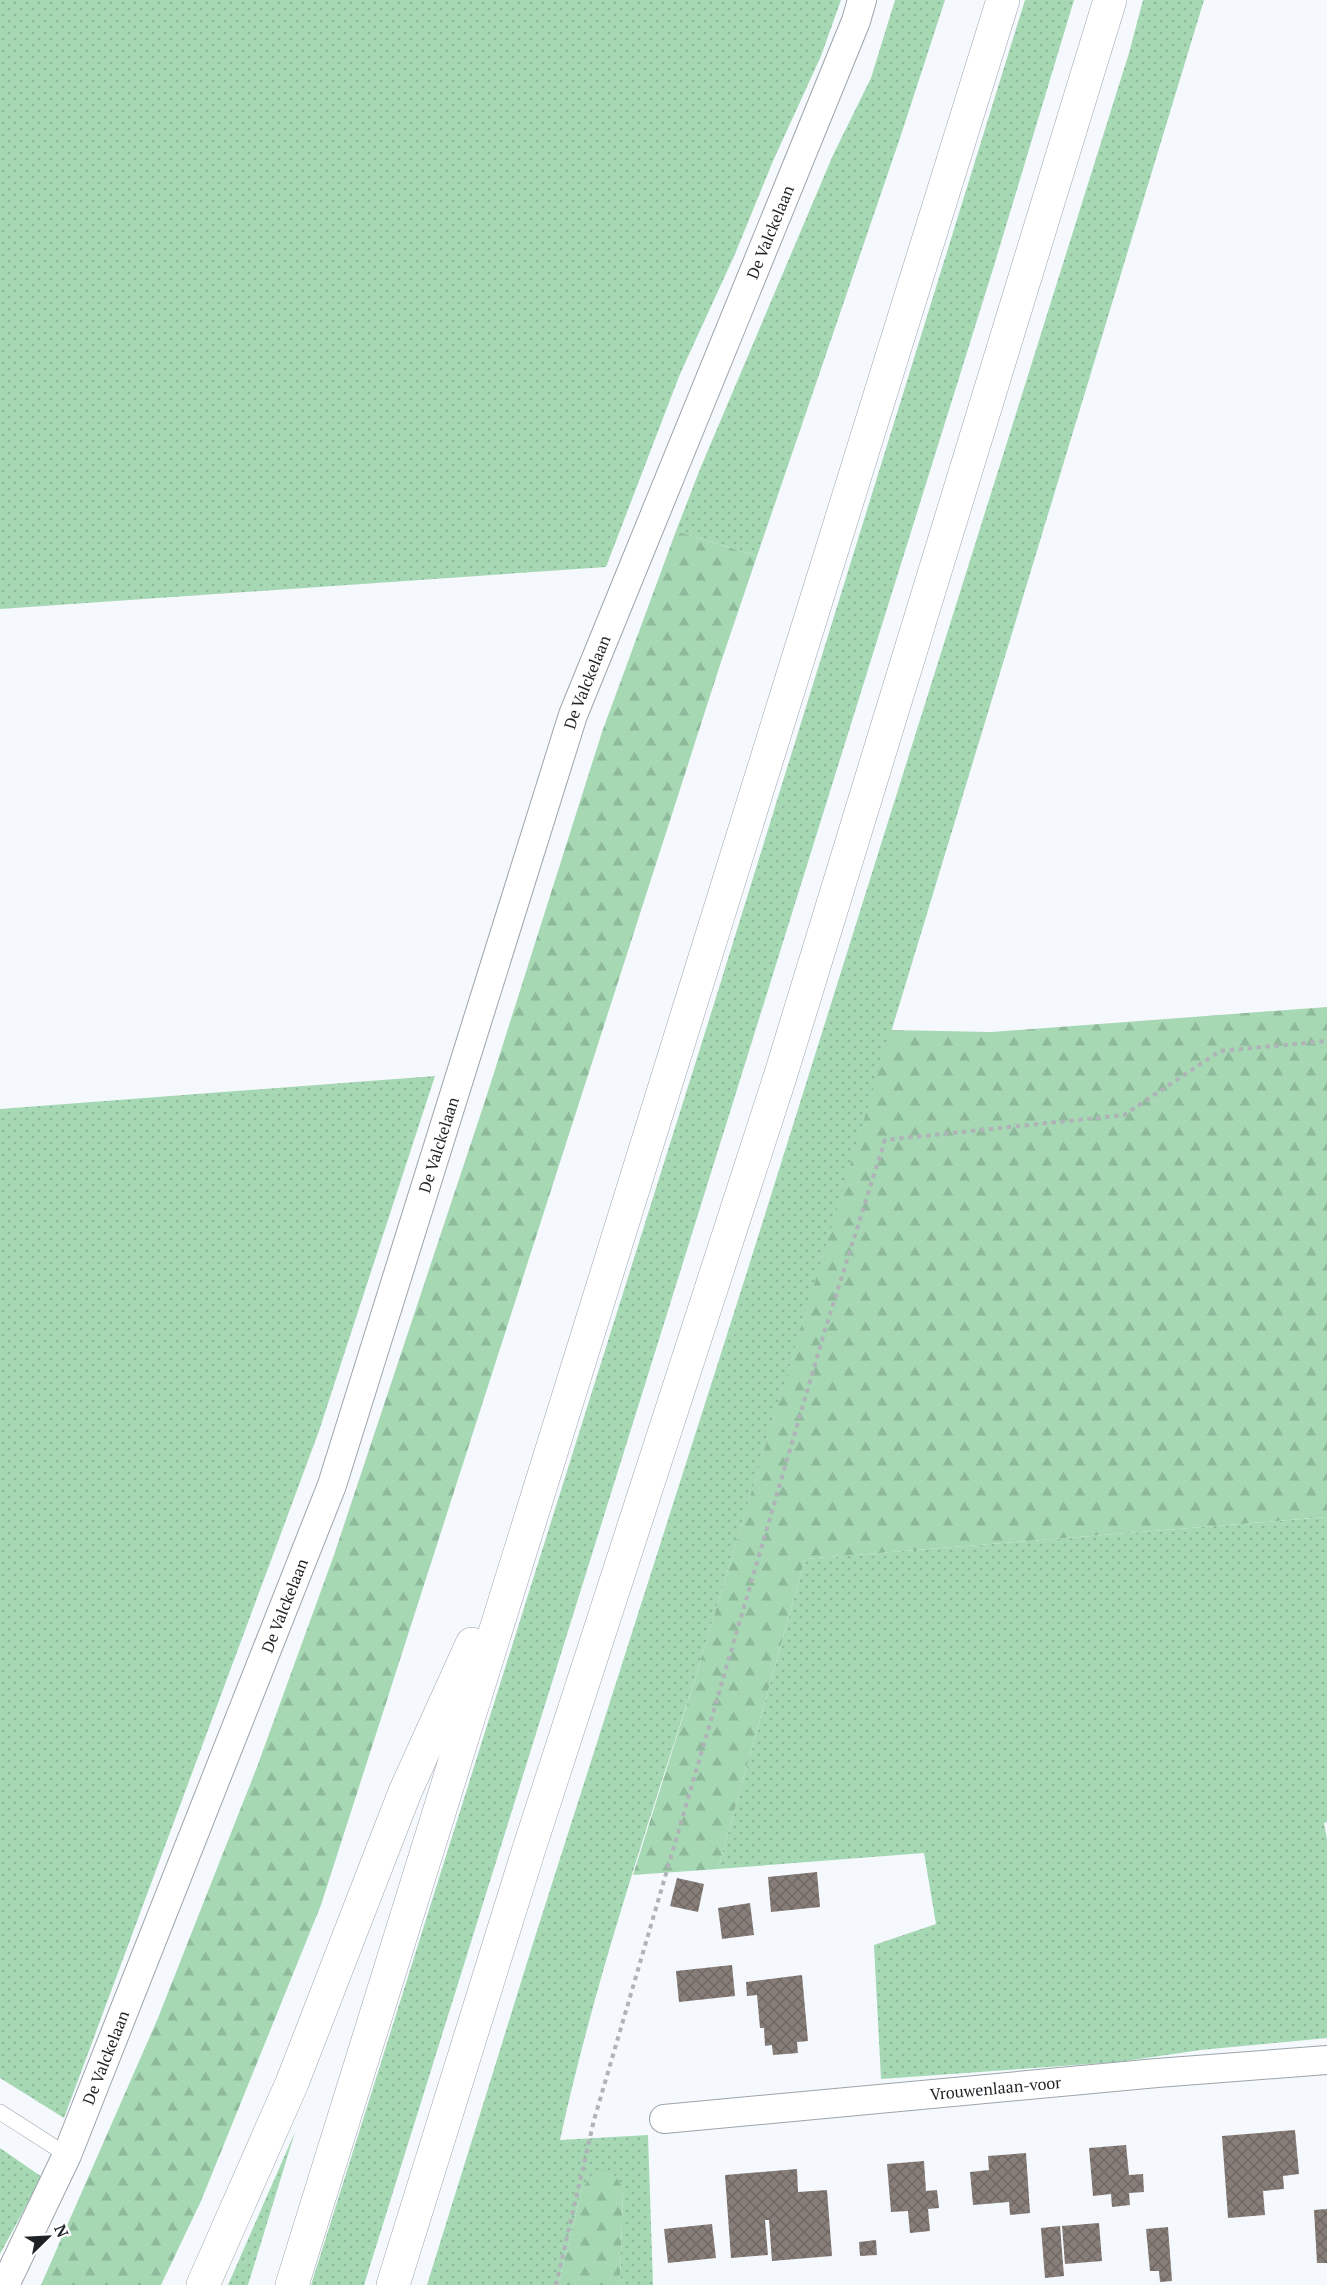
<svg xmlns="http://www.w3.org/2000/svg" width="1327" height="2285" viewBox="0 0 1327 2285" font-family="'PT Serif',serif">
<defs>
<pattern id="grass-dots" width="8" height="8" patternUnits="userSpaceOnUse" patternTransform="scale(1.5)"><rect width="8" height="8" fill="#a6d8b4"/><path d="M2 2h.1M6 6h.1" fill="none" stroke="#8eb99b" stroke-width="1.8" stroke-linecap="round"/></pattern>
<pattern id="forest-firs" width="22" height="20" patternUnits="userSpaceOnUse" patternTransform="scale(1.5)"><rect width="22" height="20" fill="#a6d8b4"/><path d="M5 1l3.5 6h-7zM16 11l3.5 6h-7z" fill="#8eb99b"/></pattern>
<pattern id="building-cross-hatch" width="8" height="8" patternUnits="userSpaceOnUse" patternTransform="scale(1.5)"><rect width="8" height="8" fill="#887e79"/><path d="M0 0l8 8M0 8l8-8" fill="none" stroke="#6f6763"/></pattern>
</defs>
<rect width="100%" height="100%" fill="#f5f9fe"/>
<!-- grass -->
<g fill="url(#grass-dots)">
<path d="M0 0H841L821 56 773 161 735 254 680 374 606 567 0 609Z"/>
<path d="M895 0H945L900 138 757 556 676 531 700 469 833 155 871 78Z"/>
<path d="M1025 0H1074L993 269 364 2285H311L713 1007Z"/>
<path d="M1143 0H1204L694 1682C645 1833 594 1984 560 2140L648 2135 653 2285H620L623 2191 582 2189 558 2285H427L535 1937 746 1275 1129 53Z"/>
<path d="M435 1076 319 1431 64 2118 0 2078V1109Z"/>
<path d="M1327 1517V1822L1324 1823 1327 1839V2038L1201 2050 1118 2062 881 2079 874 1945 936 1924 924 1853 718 1869 805 1559Z"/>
<path d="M295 2132 248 2285H228Z"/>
<path d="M0 2148 42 2177 0 2254Z"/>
</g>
<!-- forest -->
<g fill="url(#forest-firs)">
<path d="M676 531 757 556 720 665 321 1905 201 2201 161 2285H41L158 2018 257 1767 334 1555 485 1101 602 732Z"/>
<path d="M1327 1007V1517L805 1559 718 1869 633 1875 694 1682 891 1030 991 1032Z"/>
<path d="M604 2170C616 2174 619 2179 623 2191L620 2285H558L582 2189 592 2175Z"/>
</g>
<!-- building -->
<g fill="url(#building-cross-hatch)">
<path d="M817 1872 820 1907 771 1912 768 1877Z"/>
<path d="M677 1878 704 1884 698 1912 670 1906Z"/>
<path d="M750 1903 754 1935 722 1939 718 1908Z"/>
<path d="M732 1965 735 1996 679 2002 676 1971Z"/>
<path d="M802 1975 808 2041 797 2042 798 2053 773 2055 772 2045 765 2046 764 2028H760L757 1995 747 1996 746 1982Z"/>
<path d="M1295 2130 1299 2174 1283 2176 1284 2189 1263 2191 1265 2215 1228 2218 1222 2136Z"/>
<path d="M1126 2145 1129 2175 1143 2174 1144 2192 1129 2193 1130 2205 1112 2207 1111 2194 1093 2196 1089 2148Z"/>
<path d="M1026 2153 1030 2213 1010 2215 1009 2202 973 2205 970 2172 989 2170 988 2156Z"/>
<path d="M924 2161 926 2191 937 2190 939 2208 928 2209 930 2231 910 2233 908 2211 891 2212 887 2164Z"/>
<path d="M797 2169 798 2192 827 2190 832 2256 772 2261 769 2220H765L768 2255 731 2258 725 2175Z"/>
<path d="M1327 2209V2263H1317L1314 2210Z"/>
<path d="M1099 2223 1102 2261 1065 2264 1062 2226Z"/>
<path d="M712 2224 716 2258 668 2263 664 2229Z"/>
<path d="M1060 2226 1064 2276 1045 2278 1041 2228Z"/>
<path d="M1168 2227 1172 2281 1160 2282 1159 2271H1150L1146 2229Z"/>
<path d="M876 2240 877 2255 860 2256 859 2242Z"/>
</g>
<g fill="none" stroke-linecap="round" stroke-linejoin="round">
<!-- service casing -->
<g stroke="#9ca4ab" stroke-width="16">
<path id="service" d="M0 2112 67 2155"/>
</g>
<!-- minor casing -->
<g stroke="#9ca4ab" stroke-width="30">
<g id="minor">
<path id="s1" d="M664 2119 1157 2073 1327 2060"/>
<path id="s2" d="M5 2285 67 2155 332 1485 573 715 856 21 862 0"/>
</g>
</g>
<!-- motorway casing -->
<g stroke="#9ca4ab" stroke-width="34">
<g id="motorway">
<path d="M203 2285 292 2083 405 1792 472 1644"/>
<path d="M292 2285 1003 0"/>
<path d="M393 2285 528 1852 780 1077 1110 0"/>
</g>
</g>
<!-- path -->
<path stroke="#afb3b7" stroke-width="4" stroke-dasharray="4.5 4.5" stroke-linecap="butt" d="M556 2285 594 2120 825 1330 885 1140 1124 1115 1220 1051 1327 1041"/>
<!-- service -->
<use href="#service" stroke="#fff" stroke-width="15"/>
<!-- minor -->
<use href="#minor" stroke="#fff" stroke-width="28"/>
<!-- motorway -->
<use href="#motorway" stroke="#fff" stroke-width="33"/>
</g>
<g text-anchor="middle" stroke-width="5" stroke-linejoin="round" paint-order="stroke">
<!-- street labels -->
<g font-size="16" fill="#1f2225" stroke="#fff">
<text dy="6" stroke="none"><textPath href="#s2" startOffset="2193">De Valckelaan</textPath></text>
<text dy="6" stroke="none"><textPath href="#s2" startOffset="1707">De Valckelaan</textPath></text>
<text dy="6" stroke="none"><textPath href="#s2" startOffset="1221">De Valckelaan</textPath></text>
<text dy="6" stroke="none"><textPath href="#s2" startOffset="735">De Valckelaan</textPath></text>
<text dy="6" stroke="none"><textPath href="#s2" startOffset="249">De Valckelaan</textPath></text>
<text dy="6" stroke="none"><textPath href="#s1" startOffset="333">Vrouwenlaan-voor</textPath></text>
</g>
</g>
<!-- north arrow -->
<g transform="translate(48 2237) rotate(66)" stroke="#ffffff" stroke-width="4.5" paint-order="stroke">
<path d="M0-4.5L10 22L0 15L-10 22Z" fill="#1f2225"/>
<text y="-9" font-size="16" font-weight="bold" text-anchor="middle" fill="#1f2225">N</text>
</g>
</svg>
